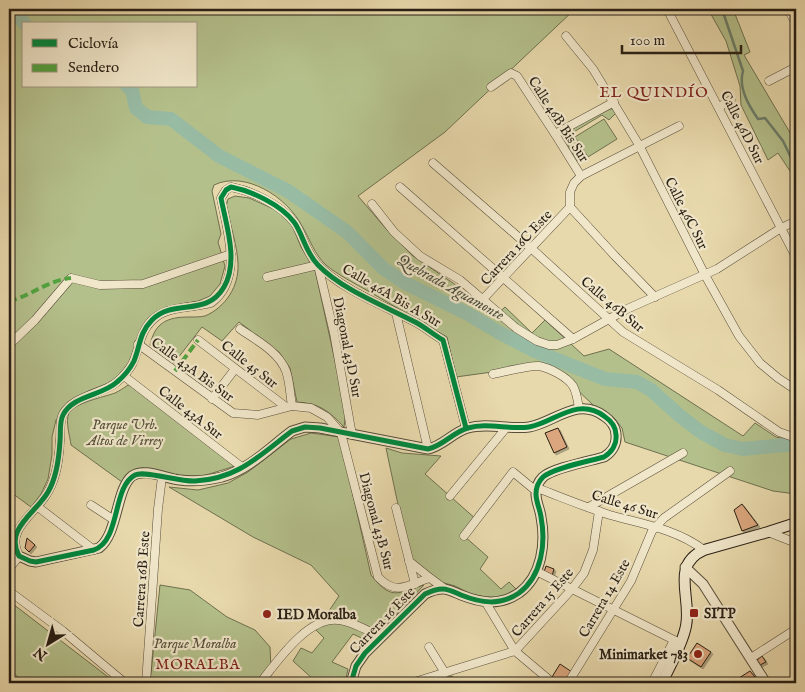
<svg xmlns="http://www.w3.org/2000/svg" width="805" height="692" viewBox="0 0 805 692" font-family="'IM FELL English',serif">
<defs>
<filter id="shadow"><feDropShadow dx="2" dy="2" stdDeviation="0" flood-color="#0004"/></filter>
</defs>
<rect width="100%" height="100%" fill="#e8d9ac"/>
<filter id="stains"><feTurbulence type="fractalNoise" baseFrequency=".004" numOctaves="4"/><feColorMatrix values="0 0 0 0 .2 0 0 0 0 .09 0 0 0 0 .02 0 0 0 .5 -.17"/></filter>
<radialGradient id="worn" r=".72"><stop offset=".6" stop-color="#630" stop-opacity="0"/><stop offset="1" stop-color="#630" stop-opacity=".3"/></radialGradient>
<!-- green -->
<g fill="#b4c08b" stroke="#6e7050" fill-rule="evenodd">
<path d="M9 9H575L445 132 358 196 388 231 413 256 453 283 495 316 505 307 532 333 545 320 584 356 609 349 743 436 755 423 776 437 795 441 796 447V494L773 491 625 442 622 428 614 418 593 405 550 364 456 377 447 337C421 322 394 306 368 291 354 283 338 275 326 265 314 254 310 239 302 226 287 197 245 170 214 185L212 191 221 234 218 242 225 266 220 284 210 296 198 301 167 307 152 317 128 367 114 381 88 391 68 404 56 420 52 437V455L48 479 41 494 31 507 9 491ZM24 24H196V86H24Z"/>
<path d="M708 9H733L750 52 744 55 792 136 796 134V180L778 153 768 160 741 105 740 86 726 41Z"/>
<path d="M610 109H613L616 113 609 120 602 115 572 133V138L585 157 577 161 563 137 566 131Z"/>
<path d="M604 119 617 139 588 157 575 137Z"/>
<path d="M235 196 249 198 276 210 292 225 301 247 315 270 346 411 344 427C329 411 319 403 297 402L290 368 279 352 239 322 222 341 202 327 174 363 150 345C155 322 168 317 189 317 194 317 201 317 205 316 226 307 239 286 238 264 238 249 230 223 226 207L228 199Z"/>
<path d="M128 385 131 386 235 466 203 476 180 477 142 468 135 470 122 482 71 445C70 436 65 422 69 413 74 403 104 397 115 393 119 391 124 388 128 385Z"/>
<path d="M311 433 340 437 371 575C391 600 396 594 424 585L370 642 353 634 332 662 348 669 345 683H314V680L293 661 301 648 312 653 324 638 316 630 339 596 311 565 253 537 169 487 198 490 228 483 248 472 291 439Z"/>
<path d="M386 448 402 453 441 456 425 474 477 520 464 536 488 557 480 569 501 589 509 582 516 589 503 597 490 598 471 594 455 586 437 581 410 561Z"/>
<path d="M160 585 190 590 227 617 255 630 270 647 271 669 256 683H150Z"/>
<path d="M9 601 116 683H13L18 677 9 669Z"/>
<path d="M452 676 460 683H424Z"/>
</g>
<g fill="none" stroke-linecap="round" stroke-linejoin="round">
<!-- stream -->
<path stroke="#6b7d6a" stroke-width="2.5" d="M722 9 743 71C738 88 749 106 758 119L765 118 783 141 796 168"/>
<!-- river -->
<g stroke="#98bba4" stroke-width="14">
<path d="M12 9 25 24"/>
<path d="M127 86 132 90 136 108 147 117 171 119 219 156 288 191 347 232 384 269 405 283 468 314 500 333 535 351 605 379 637 382 651 390 680 416 701 432 725 445 743 449 796 444"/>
</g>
</g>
<!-- building -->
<g fill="#dba67d" stroke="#281f14" filter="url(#shadow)">
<path d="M558 428 567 447 554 453 545 433Z"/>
<path d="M742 504 758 525 742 531 734 510Z"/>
<path d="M27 538 35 545 29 552 25 548Z"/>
<path d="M546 566 554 569 552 576 544 572Z"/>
<path d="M697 643 711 652 701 667 687 658Z"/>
<path d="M762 656 766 662 760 665 757 660Z"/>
<path d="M560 664 572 672 564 683H561L552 677Z"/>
<path d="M750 671 755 677 747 683H743L739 678Z"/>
</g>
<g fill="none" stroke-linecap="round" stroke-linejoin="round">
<!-- minor casing -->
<g stroke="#584e3a" stroke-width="9">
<g id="minor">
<path d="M667 9 796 257"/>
<path d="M788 9 796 24"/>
<path d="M566 36 593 69 639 145 705 275 739 336 760 363 778 378 796 390"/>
<path d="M769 81 796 67"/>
<path d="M491 87 511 73 517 76 555 134 581 176"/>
<path d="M719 107 731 100"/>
<path d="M555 134 614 102"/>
<path d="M433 163 531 248 623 332 718 390 779 432 796 438"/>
<path d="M400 187 573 339"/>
<path d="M372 204 394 232 420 256 460 280 516 328 537 341 549 345H557L573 339 627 309 717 269 781 228 796 221"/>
<path d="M570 207 615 256 655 297"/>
<path d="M267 277 318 265 334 333 352 435"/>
<path d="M483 299 570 207V192L574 183 581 176 679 126"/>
<path d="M396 313 428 449"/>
<path d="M240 329C256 340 279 352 286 371 290 382 290 395 292 406"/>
<path d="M198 340 286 407"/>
<path d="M138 344 233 413 258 415 292 406 311 408 327 417 341 433 378 577C397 597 409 584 430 578L445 589"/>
<path d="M9 345 35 320 71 278 100 285 143 284 231 254"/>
<path d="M493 374C504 372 529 365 539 366 550 368 567 377 573 386 577 393 578 402 579 409"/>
<path d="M124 376 243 468"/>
<path d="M212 399 235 369"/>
<path d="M537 488C561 497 585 507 610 515 642 524 676 529 704 550"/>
<path d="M450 496 506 428"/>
<path d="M91 505 114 520"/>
<path d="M38 507 94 550"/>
<path d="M589 507 683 453"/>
<path d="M396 508 415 584"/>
<path d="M768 532 796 543"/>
<path d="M464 536 513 472 536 491"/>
<path d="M409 561 430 578"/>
<path d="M9 569 19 556C4 529 37 513 48 492 57 476 59 458 60 440 61 432 59 422 63 414 75 393 108 395 123 376 127 372 132 366 134 360 140 345 141 328 156 317 171 306 193 308 211 303 244 279 227 230 221 198L226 190 231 187C252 191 281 205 294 222 303 234 305 252 318 265 342 290 387 307 417 323 426 328 434 335 443 340L466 428"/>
<path d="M536 571 680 643"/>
<path d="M9 591 63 631 125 683"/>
<path d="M486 603 515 651 553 683"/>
<path d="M429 647 445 673"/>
<path d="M751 658 796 629"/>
<path d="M146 683 158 509 162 477"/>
<path d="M260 683C277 662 307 617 338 620 352 621 368 631 381 637"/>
<path d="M411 683 515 651 572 589 584 573 593 550 599 511"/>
<path d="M568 683 631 581 652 531 664 518 730 471"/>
<path d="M652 683 674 640"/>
</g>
</g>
<!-- tertiary casing -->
<g stroke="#584e3a" stroke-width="11">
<g id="tertiary">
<path d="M19 556 30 561 36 562 99 548C118 534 116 489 132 476 145 467 166 479 180 480 194 482 209 480 222 477 250 469 270 447 292 431L305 427 320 428 428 449C443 446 453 432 468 428 487 422 509 430 529 427 554 423 577 396 604 416 610 420 616 427 616 435 617 444 612 452 604 457 590 461 553 468 543 477 538 482 536 488 536 494 536 502 540 509 541 517 546 543 542 576 519 593 500 606 481 603 461 595 456 593 449 589 443 589 437 589 431 591 425 594L365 653 356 666 351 683"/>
<path d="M685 567 703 584 766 683"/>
</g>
</g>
<!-- secondary casing -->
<g stroke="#281f14" stroke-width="12">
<path id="secondary" d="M662 683C670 665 682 646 686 626 692 598 670 565 704 550L768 532 796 523"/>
</g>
<!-- minor -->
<use href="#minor" stroke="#f0e6c9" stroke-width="8"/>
<!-- tertiary -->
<use href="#tertiary" stroke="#f0e6c9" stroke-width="9"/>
<!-- secondary -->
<use href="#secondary" stroke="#f0e6c9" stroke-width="10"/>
<!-- quiet -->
<g stroke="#51a23f" stroke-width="4" stroke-dasharray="8 4" stroke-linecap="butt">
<path d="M9 301C31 296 48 280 71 278"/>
<path d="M175 371 198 340"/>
</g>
<!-- cycleway casing -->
<g stroke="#f0e6c9" stroke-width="8">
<path id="cycleway" d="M351 683 356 666 365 653 425 594C431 591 437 589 443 589 449 589 456 593 461 595 481 603 500 606 519 593 542 576 546 543 541 517 540 509 536 502 536 494 536 488 538 482 543 477 553 468 590 461 604 457 612 452 617 444 616 435 616 427 610 420 604 416 577 396 554 423 529 427 509 430 487 422 468 428 453 432 443 446 428 449L320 428 305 427 292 431C260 455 238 479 195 481 180 482 144 470 135 475 112 487 121 540 94 550L36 562 30 561 19 556C4 529 36 513 48 492 57 477 59 458 60 441 61 432 59 423 63 415 73 395 102 396 117 382 123 377 130 369 134 361 140 347 139 333 152 320 174 298 206 318 224 287 239 261 226 225 221 198L226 190 231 187C252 191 281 205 294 222 303 234 305 252 318 265 342 290 387 307 417 323 426 328 434 335 443 340L466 428"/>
</g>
<!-- cycleway -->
<use href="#cycleway" stroke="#00873e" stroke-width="5"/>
</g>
<!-- markers -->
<g fill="#8f2418" stroke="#f0e6c9" stroke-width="2">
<rect x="689" y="608" width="10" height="10" rx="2.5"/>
<circle cx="267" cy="614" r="5"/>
<circle cx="698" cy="654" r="5"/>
</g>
<g text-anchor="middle" stroke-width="4.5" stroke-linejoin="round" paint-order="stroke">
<!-- street labels -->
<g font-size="14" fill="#281f14" stroke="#f0e6c9">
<text transform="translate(559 119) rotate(57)" y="5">Calle 46B Bis Sur</text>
<text transform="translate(743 127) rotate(63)" y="5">Calle 46D Sur</text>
<text transform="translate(687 213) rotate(63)" y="5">Calle 46C Sur</text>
<text transform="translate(516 247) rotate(-47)" y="5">Carrera 16C Este</text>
<text transform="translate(392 295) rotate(30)" y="5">Calle 46A Bis A Sur</text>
<text transform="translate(613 304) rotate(40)" y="5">Calle 46B Sur</text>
<text transform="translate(348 347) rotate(79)" y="5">Diagonal 43D Sur</text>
<text transform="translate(250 364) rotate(38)" y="5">Calle 45 Sur</text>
<text transform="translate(193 369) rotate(36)" y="5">Calle 43A Bis Sur</text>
<text transform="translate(191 412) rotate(38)" y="5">Calle 43A Sur</text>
<text transform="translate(625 504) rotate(17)" y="5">Calle 46 Sur</text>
<text transform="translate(377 521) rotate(75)" y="5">Diagonal 43B Sur</text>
<text transform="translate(141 579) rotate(-86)" y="5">Carrera 16B Este</text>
<text transform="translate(604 598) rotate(-60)" y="5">Carrera 14 Este</text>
<text transform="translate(542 602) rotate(-49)" y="5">Carrera 15 Este</text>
<text transform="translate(382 620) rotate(-46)" y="5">Carrera 16 Este</text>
</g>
<!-- park labels -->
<g font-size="14" font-style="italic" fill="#524f38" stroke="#f0e6c9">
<text x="125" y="429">Parque Urb.<tspan x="125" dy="16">Altos de Virrey</tspan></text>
<text x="195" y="648">Parque Moralba</text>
</g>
<!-- poi labels -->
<g font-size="14" font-weight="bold" fill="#281f14" stroke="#f0e6c9" text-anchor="start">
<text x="704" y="618">SITP</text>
<text x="277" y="619">IED Moralba</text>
<text x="688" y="659" text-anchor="end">Minimarket 783</text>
</g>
<!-- neighbourhood labels -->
<g font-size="15" letter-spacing="1" fill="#7a1f14" stroke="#f0e6c9">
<text x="654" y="97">EL QUINDÍO</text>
<text x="198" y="669">MORALBA</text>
</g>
<!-- water labels -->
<g font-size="15" font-style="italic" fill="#4a4e3f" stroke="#f0e6c9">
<text transform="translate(451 287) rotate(29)" y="5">Quebrada Aguamonte</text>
</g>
</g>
<!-- margin -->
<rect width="805" height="692" fill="none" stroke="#e8d9ac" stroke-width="30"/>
<rect x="10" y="10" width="785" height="672" fill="none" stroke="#281f14" stroke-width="2.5"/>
<rect x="15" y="15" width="775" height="662" fill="none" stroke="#281f14"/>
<!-- legend -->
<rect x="22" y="22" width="175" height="65" fill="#f0e6c9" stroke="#a09681"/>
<rect x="32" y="39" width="25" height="8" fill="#00873e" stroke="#a09681"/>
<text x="68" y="48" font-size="15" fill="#281f14">Ciclovía</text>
<rect x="32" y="64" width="25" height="8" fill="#51a23f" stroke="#a09681"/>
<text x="68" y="72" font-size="15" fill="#281f14">Sendero</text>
<!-- north arrow -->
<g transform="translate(48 644) rotate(217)" stroke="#f0e6c9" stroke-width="4" paint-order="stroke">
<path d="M0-4L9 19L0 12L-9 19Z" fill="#281f14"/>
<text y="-8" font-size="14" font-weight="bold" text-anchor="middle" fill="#281f14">N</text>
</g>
<!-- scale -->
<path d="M622 45v8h119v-8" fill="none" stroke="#281f14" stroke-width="2.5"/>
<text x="630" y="45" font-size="15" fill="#281f14" stroke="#f0e6c9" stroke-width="4" paint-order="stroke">100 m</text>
<rect width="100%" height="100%" filter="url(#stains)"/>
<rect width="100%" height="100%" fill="url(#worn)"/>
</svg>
